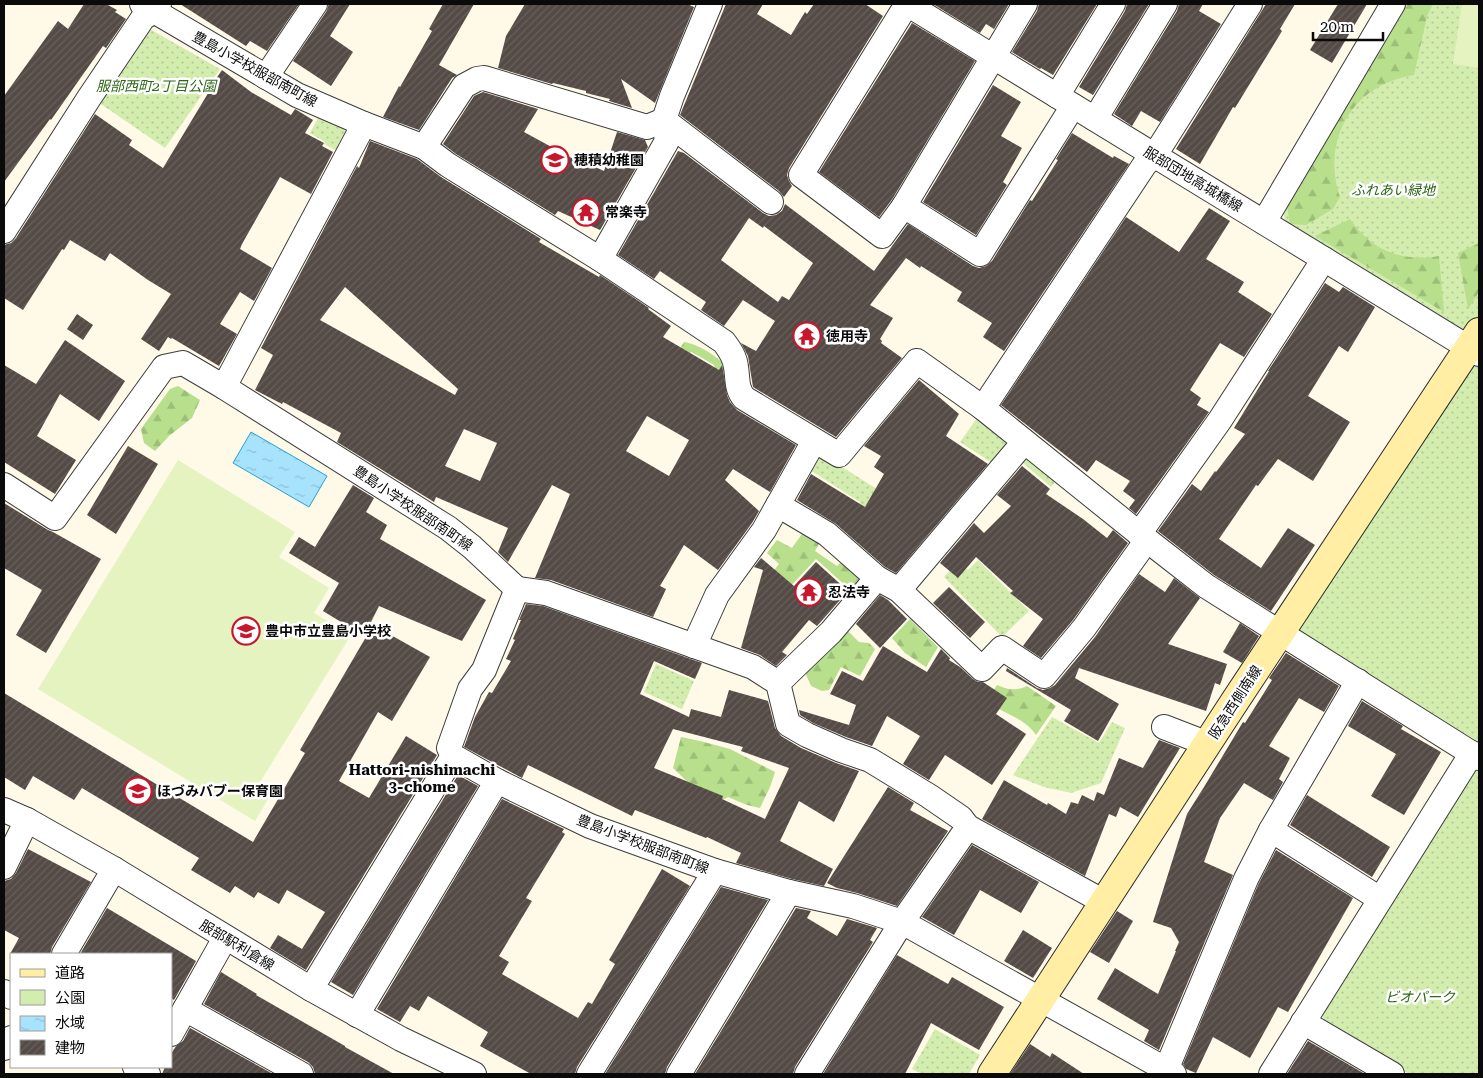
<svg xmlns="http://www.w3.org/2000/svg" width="1483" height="1078" viewBox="0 0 1483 1078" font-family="'Roboto Serif','Noto Sans JP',serif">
<defs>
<pattern id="green-dots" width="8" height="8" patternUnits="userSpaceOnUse" patternTransform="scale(1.25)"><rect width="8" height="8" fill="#d3edae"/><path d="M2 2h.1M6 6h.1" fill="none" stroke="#b4ca94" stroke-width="1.8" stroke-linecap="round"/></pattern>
<pattern id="forest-firs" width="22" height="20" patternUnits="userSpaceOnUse" patternTransform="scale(1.25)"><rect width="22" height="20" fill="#b7df8c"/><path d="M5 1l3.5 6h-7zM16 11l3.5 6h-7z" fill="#9cbe77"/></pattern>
<pattern id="water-ripples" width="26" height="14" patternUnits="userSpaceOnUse" patternTransform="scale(1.25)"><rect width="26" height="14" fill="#a7e3fc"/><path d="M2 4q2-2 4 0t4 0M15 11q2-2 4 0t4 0" fill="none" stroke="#8ec1d7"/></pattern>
<pattern id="building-hatch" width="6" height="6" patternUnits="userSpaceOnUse" patternTransform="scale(1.25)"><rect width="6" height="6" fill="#544a46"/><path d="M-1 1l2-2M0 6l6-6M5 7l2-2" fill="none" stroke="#68605c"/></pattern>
</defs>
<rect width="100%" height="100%" fill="#fff9e8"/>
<!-- green -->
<g fill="url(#green-dots)">
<path d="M1405 4H1479V343L1286 225 1282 207Z"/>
<path d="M148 28 220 69 165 148 95 100Z"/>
<path d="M318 118 344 129 346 133 337 151 324 144 325 142 310 133Z"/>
<path d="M1479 352V745L1302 637 1299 628Z"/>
<path d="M977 418 1009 441 992 463 960 442Z"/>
<path d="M820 453 891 498 851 518 860 502 810 470Z"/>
<path d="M1024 454 1058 479 1051 487 1023 463 1017 468Z"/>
<path d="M978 560 1029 611 1002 637 944 577 953 567 962 565 968 570Z"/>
<path d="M656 664 694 681 682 709 644 692Z"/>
<path d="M1052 717 1099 743 1112 722 1125 728 1101 783 1071 793 1044 787 1013 775Z"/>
<path d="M1479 755V1074H1409L1326 1027 1322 1013Z"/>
<path d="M935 1029 980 1055 969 1074H922L912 1069Z"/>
</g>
<!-- forest -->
<g fill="url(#forest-firs)">
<path d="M1408 4H1433L1427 16 1414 75C1353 84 1321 139 1340 197L1333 209 1306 225 1290 224 1287 207Z"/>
<path d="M1350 219C1372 251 1401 262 1439 256L1444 312 1315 236Z"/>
<path d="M1479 243V292L1468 309 1458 253Z"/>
<path d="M684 342C695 343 718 356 724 365 726 369 726 373 725 377L715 370 714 365 692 352 687 354 679 350Z"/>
<path d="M178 386 200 400 192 418 169 436 155 451 144 443 141 429 170 389Z"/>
<path d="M804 531 820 542 815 551 837 566 843 560 856 569 859 579 852 587 846 586 816 559 786 591 767 579 779 564 767 553 777 540 792 548Z"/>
<path d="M910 619 938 647 926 667 905 653 892 638Z"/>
<path d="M844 627 859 642 869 643 875 649 860 676 841 667 829 690 822 691 811 686 804 670Z"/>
<path d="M997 685C1008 690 1016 691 1027 686L1056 706 1036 735C1025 718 1002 713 986 701Z"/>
<path d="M681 737 700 741 730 749 775 772 770 787 760 808 747 805 728 797 717 803 697 791 673 768Z"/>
</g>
<!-- pitch -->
<g fill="#e5f3c1">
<path d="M1462 4H1479V68L1453 64Z"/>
<path d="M178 460 295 532 279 557 329 588 314 613 351 635 257 787 270 796 255 821 38 689Z"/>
</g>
<!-- water -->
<path fill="url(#water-ripples)" stroke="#27a0da" d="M251 432 327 476 309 507 233 463Z"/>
<!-- building -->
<g fill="url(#building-hatch)" fill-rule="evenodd">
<path d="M84 4H106L117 10 115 12 126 19 106 48 103 46 51 120 50 119 4 182V96L58 21 68 29Z"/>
<path d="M180 4H299L267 51 250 41 246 46Z"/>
<path d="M329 4H350L330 36 353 52 331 86 293 61 326 12Z"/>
<path d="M443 4H474L439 65 457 75 452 78 419 130 383 117 399 86 400 87 432 31 429 29Z"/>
<path d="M525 4H687L694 7 655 103 621 79 632 108 609 101 610 99 586 93V91L553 83 552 84 498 68 506 36Z"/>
<path d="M726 4H763L757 14 791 35 805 12 807 14 814 4H865L883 16 789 168 787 175 789 181 792 186 784 197 779 191 680 115Z"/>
<path d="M933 4H1009L994 29 986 24 980 33Z"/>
<path d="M1039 4H1097L1053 75 1041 68 1040 69 1012 52 1037 11Z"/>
<path d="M1127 4H1149L1093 95 1079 87 1125 11Z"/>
<path d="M1179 4H1203L1199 11 1221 24 1160 122 1141 111 1132 126 1114 114 1177 11Z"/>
<path d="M1266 4H1295L1280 29 1282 31 1235 108 1233 107 1200 164 1176 149Z"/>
<path d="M1338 4H1367L1332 63 1310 50Z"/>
<path d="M912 23 975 61 893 198 879 217 819 172Z"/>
<path d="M222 70 251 92 291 115 295 109 313 120 305 133 324 143 322 146 333 152 311 194 280 177 242 244 240 249 272 268 254 301 240 292 220 324 237 334 219 366 172 338 171 339 168 337 159 351 141 339 171 294 148 280 110 253 105 261 70 240 64 250 62 249 23 310 4 298V245L11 243 16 238 95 114 132 140 129 145 163 168 210 90 209 89Z"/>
<path d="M993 85 1021 102 1001 136 1022 148 1003 182 1007 185 976 235 923 202Z"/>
<path d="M483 92 538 109 524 132 579 162 580 160 604 171 617 132 645 140 648 147 600 230 558 211 555 215 456 154 443 144 474 96Z"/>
<path d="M1072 133 1113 158 1114 156 1129 164 1004 351 983 337 992 323 957 301 962 292 921 266 920 268 906 258 870 305 893 318 880 339 882 341 881 343 902 358 836 437 753 387 748 356 741 343 756 351 775 321 743 300 724 326 701 310 706 302 660 271 654 279 618 255 678 151 684 153 763 213 769 216 776 215 782 211 785 204 874 271 908 224 973 266 979 268 986 266 992 261 1030 200 1032 201 1058 160 1056 159ZM749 218 763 228 764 226 813 263 789 300 782 296 778 302 721 260Z"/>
<path d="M370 141 417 159 441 177 541 239 539 242 599 277 600 275 649 308 648 309 671 326 663 337 719 370 722 365 727 395 730 402 737 410 796 445 770 492 733 469 725 480 759 511 752 523 718 570 684 545 660 586 666 589 653 617 551 580 535 578 570 494 552 485 508 562 498 552 508 528 436 497 434 502 337 442 341 433 283 402 282 404 255 390 273 355 261 348 357 166 359 168ZM345 287 458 389 455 395 320 320ZM647 416 689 440 669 476 626 451ZM464 429 497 443 480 481 445 466Z"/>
<path d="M1209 208 1230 221 1206 259 1244 282 1238 292 1272 314 1244 357 1220 343 1190 390 1201 398 1197 405 1209 412 1136 514 1129 508 1135 500 1123 491 1130 481 1096 460 1087 472 1001 405 1126 217 1179 252Z"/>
<path d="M1325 283 1339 292 1343 287 1375 307 1348 352 1339 346 1308 396 1350 422 1313 481 1278 459 1258 486 1256 485 1219 539 1261 568 1288 528 1315 545 1271 611 1214 575 1158 531 1192 484 1201 491 1215 471 1216 472 1245 434 1234 428 1269 371H1268Z"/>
<path d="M77 314 93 325 83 340 67 329Z"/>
<path d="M65 340 125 381 99 421 60 394 37 436 76 460 55 494 4 462V365L36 384Z"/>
<path d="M919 380 959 414 946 436 988 464 896 573 885 567 836 524 797 500 811 474 865 507 884 474 874 467 881 456 864 446Z"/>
<path d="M128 446 158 464 116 534 87 515Z"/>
<path d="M1022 466 1050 489 1046 494 1083 519 1107 538 1113 530 1128 543 1073 620 1041 658 1023 646 1043 619 1010 593 1013 591 976 557 958 578 940 563 974 523 984 533 1011 506 997 495Z"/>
<path d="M353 485 374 498 366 512 387 525 380 539 486 600 462 641 379 606 364 636 323 611 339 583 289 553 299 537 315 547Z"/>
<path d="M4 503 48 530 53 532 101 559 46 653 16 635 42 590 4 568Z"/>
<path d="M761 558 794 586 816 562 848 591 817 626 809 620 782 652 787 655 776 666 760 655 741 648 763 570 754 567Z"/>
<path d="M1139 574 1165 592 1174 578 1200 598 1168 644 1227 664 1220 685 1215 683 1206 711 1079 668 1075 678 1119 704 1098 741 1064 721 1071 710 1006 671 1007 668 1037 688 1043 690 1050 688 1055 685 1095 637Z"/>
<path d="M949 587 985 622 970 638 933 603Z"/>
<path d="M880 595 888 600 907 619 880 648 856 624Z"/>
<path d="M526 604 543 606 702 663 695 679 654 661 640 694 689 717 691 709 721 717 729 690 768 701 775 728 781 736 801 748 836 763 859 771 834 822 799 801 780 841 833 869 824 886 792 879 736 863 741 853 707 837 706 838 635 810 632 816 528 765 522 778 464 747 475 717 489 692 492 693 511 661 506 659 515 640 513 639 521 620H519ZM673 729 743 747 741 751 789 768 765 819 722 799 723 796 654 768Z"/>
<path d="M1240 623 1259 636 1242 663 1223 652Z"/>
<path d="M373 625 430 657 392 721 378 712 339 781 369 798 406 736 437 755 306 970 270 948 278 935 302 949 325 912 287 890 279 904 258 892 254 898 235 886 230 893 191 870 199 858 82 788 74 800 33 776 25 790 4 777V693L253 842 305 753 300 750Z"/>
<path d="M883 646 927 672 941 649 950 658 949 660 960 667 973 679 978 682H983L1007 698 996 714 1026 734 992 785 945 755 929 780 903 764 920 736 887 716 872 746 846 737 813 723 800 715 799 710 849 725 856 705 830 694 842 671 863 681Z"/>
<path d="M1286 653 1339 686 1324 712 1299 698 1269 746 1290 758 1279 779 1283 782 1273 800 1244 783 1220 818 1204 862 1233 875 1159 1050 1144 1041 1149 1030 1097 999 1115 968 1158 994 1176 951H1175L1179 942 1171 928 1153 922 1187 814 1204 787 1243 722 1245 723 1272 680 1269 678Z"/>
<path d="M1362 701 1403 726 1401 729 1441 752 1404 815 1371 796 1396 754 1348 726Z"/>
<path d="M1159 740 1180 748 1138 817 1120 807 1116 817 1109 814 1085 876 982 819 1004 780 1047 805 1048 803 1066 814 1071 802 1078 804 1082 795 1094 801 1097 792 1104 795 1119 758 1143 768Z"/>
<path d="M458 775 478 786 353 995 331 982Z"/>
<path d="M888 787 914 803 910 810 948 831 897 906 857 893 837 888 827 883Z"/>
<path d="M1307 795 1390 847 1372 877 1290 825Z"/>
<path d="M502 799 564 829 562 832 565 834 526 898 532 901 499 956 509 962 502 974 578 1018 588 1002 592 1004 615 964 609 960 662 869 690 886 577 1067 575 1074H531L480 1046 488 1032 428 996 419 1011 410 1006 400 1022 377 1009Z"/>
<path d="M972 845 1039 882 1021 913 980 890 954 935 922 917Z"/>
<path d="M28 849 91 882 52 947 50 954H10L19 938 4 930V881L11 879 16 873Z"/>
<path d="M1276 850 1353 898 1288 1012 1278 1007 1250 1058 1213 1037 1196 1073 1186 1069 1183 1064 1258 885Z"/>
<path d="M721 887 768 900 667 1067 665 1074H605Z"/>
<path d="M107 908 196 961 174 1000 171 998V954H80Z"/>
<path d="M796 908 811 911 807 918 837 936 847 919 877 928 870 940 873 942 795 1067 793 1074H695Z"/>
<path d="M1117 911 1133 921 1109 963 1090 952Z"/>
<path d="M1023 930 1052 948 1033 978 1004 961Z"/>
<path d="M897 955 948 984 952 977 1004 1007 979 1050 931 1023 905 1074H823Z"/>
<path d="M221 972 257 994 256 995 345 1046V1047L394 1074H315L313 1067 308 1062 204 1004Z"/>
<path d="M190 1028 273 1074H162L165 1067H171V1054L176 1046 183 1041Z"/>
<path d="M1308 1041 1365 1074H1287Z"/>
<path d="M1030 1044 1050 1057 1052 1053 1084 1074H1010Z"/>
</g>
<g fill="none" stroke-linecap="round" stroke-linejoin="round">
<!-- street casing -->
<g stroke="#3d3d3d" stroke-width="26">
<g id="street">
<path d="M142 4 297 95 364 124 424 147 448 165 600 259 724 342C730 350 735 357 736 367 738 379 736 388 744 398L839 455 917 361 983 408"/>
<path d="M907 4 1479 354"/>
<path d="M907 4 801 175 882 236 904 206 1025 4"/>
<path d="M1250 4 1155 155 1145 164 983 408 1147 540 1206 586 1479 758"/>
<path d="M266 77 315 4"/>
<path d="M1057 96 1113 4"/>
<path d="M1095 119 1165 4"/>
<path d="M424 147 464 86 477 79 484 78 647 127 664 120 771 202"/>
<path d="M904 206 980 254 1073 106"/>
<path d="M1264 222 1393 4"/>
<path d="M4 231 89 98 143 18 154 11 159 4"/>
<path d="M600 259 667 141 664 120 672 96 710 4"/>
<path d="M224 387 364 124"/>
<path d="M4 485 55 518 164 367 183 363 224 387 448 528 472 547 517 589"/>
<path d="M778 505 827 534 877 578 899 590 982 669 1002 648 1044 676 1084 628 1147 540"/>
<path d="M1139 534 1220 420 1324 259"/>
<path d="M517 589 484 670 470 689 449 748 453 756 497 781 590 826 715 871 789 892 853 906 902 922 1174 1074"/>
<path d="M517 589 546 593 753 667 778 683 788 724 807 735 841 750 870 760 929 796 961 818 968 827 1104 902"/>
<path d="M899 590 1024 442"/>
<path d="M694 646 717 595 764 530 814 441"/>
<path d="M778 683 831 632 877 578"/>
<path d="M1164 727 1208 744"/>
<path d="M4 810 27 820 114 869 311 989 401 1039 474 1074"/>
<path d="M1271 830 1380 899"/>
<path d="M4 867 27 820"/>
<path d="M64 954 114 869"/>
<path d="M311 989 453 756"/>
<path d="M4 992 11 997"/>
<path d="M185 1009 301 1074"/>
<path d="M357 1015 497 781"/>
<path d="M1303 1022 1392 1074"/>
<path d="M171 1034 225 938"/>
<path d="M4 1048 11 1038"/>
<path d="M135 1067 148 1074"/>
<path d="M1166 1070 1246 879 1271 830 1358 681"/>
<path d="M589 1074 715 871"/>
<path d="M679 1074 789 892"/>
<path d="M807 1074 902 922 968 827"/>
<path d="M1271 1074 1472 753"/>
</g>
</g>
<!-- secondary casing -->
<g stroke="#2c2c2c" stroke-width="30">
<path id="secondary" d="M992 1074 1235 701 1479 332"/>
</g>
<!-- street -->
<use href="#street" stroke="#fff" stroke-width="24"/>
<!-- secondary -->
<use href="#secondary" stroke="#ffeea3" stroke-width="28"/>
</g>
<!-- icons -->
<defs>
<g id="school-ring" transform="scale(1.4375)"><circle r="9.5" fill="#fff" stroke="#c6172c" stroke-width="1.5"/><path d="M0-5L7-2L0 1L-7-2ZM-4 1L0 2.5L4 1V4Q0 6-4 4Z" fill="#c6172c"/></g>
<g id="temple-ring" transform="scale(1.4375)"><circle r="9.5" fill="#fff" stroke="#c6172c" stroke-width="1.5"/><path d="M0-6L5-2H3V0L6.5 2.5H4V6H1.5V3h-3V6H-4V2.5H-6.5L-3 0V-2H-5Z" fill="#c6172c"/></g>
</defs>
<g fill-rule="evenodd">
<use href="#school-ring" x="555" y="160"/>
<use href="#temple-ring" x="586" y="212"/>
<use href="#temple-ring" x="807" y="336"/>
<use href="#temple-ring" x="809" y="592"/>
<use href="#school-ring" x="246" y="631"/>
<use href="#school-ring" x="138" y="791"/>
</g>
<g text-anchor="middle" stroke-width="5" stroke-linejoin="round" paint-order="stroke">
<!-- street labels -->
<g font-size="14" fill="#0a0a0a" stroke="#fff">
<text transform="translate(255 69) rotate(29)" y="5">豊島小学校服部南町線</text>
<text transform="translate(1193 179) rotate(31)" y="5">服部団地高城橋線</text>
<text transform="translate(413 508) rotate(34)" y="5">豊島小学校服部南町線</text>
<text transform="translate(1235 702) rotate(-57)" y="5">阪急西側南線</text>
<text transform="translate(643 844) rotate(21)" y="5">豊島小学校服部南町線</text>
<text transform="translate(237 945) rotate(31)" y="5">服部駅利倉線</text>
</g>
<!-- park labels -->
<g font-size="14" font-style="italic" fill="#2d6716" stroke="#fff">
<text x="156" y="91">服部西町2丁目公園</text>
<text x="1393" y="195">ふれあい緑地</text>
<text x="1420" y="1002">ビオパーク</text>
</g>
<!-- poi labels -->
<g font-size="14" font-weight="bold" fill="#0a0a0a" stroke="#fff" text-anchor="start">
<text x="574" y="165">穂積幼稚園</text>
<text x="605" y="217">常楽寺</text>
<text x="826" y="341">徳用寺</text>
<text x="828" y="597">忍法寺</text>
<text x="265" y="636">豊中市立豊島小学校</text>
<text x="157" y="796">ほづみバブー保育園</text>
</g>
<!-- neighbourhood labels -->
<g font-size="15" font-weight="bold" fill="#0a0a0a" stroke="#fff">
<text x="422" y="775">Hattori-nishimachi<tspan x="422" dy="17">3-chome</tspan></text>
</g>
</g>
<!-- border -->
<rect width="1483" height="1078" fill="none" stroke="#0a0a0a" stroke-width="10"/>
<!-- legend -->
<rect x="10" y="953" width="162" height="115" fill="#ffffff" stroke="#9d9d9d"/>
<rect x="20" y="969" width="25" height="8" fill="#ffeea3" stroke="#9d9d9d"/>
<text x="55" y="978" font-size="15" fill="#0a0a0a">道路</text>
<rect x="20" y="990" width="25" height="15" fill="#d3edae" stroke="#9d9d9d"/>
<text x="55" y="1003" font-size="15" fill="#0a0a0a">公園</text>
<rect x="20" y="1016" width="25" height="15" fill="url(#water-ripples)" stroke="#9d9d9d"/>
<text x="55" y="1028" font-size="15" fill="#0a0a0a">水域</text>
<rect x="20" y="1040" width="25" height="15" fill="url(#building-hatch)" stroke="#9d9d9d"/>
<text x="55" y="1053" font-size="15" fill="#0a0a0a">建物</text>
<!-- scale -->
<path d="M1313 32v8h70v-8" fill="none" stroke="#0a0a0a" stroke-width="2.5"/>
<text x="1320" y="32" font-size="15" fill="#0a0a0a" stroke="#ffffff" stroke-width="4" paint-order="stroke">20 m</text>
</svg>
